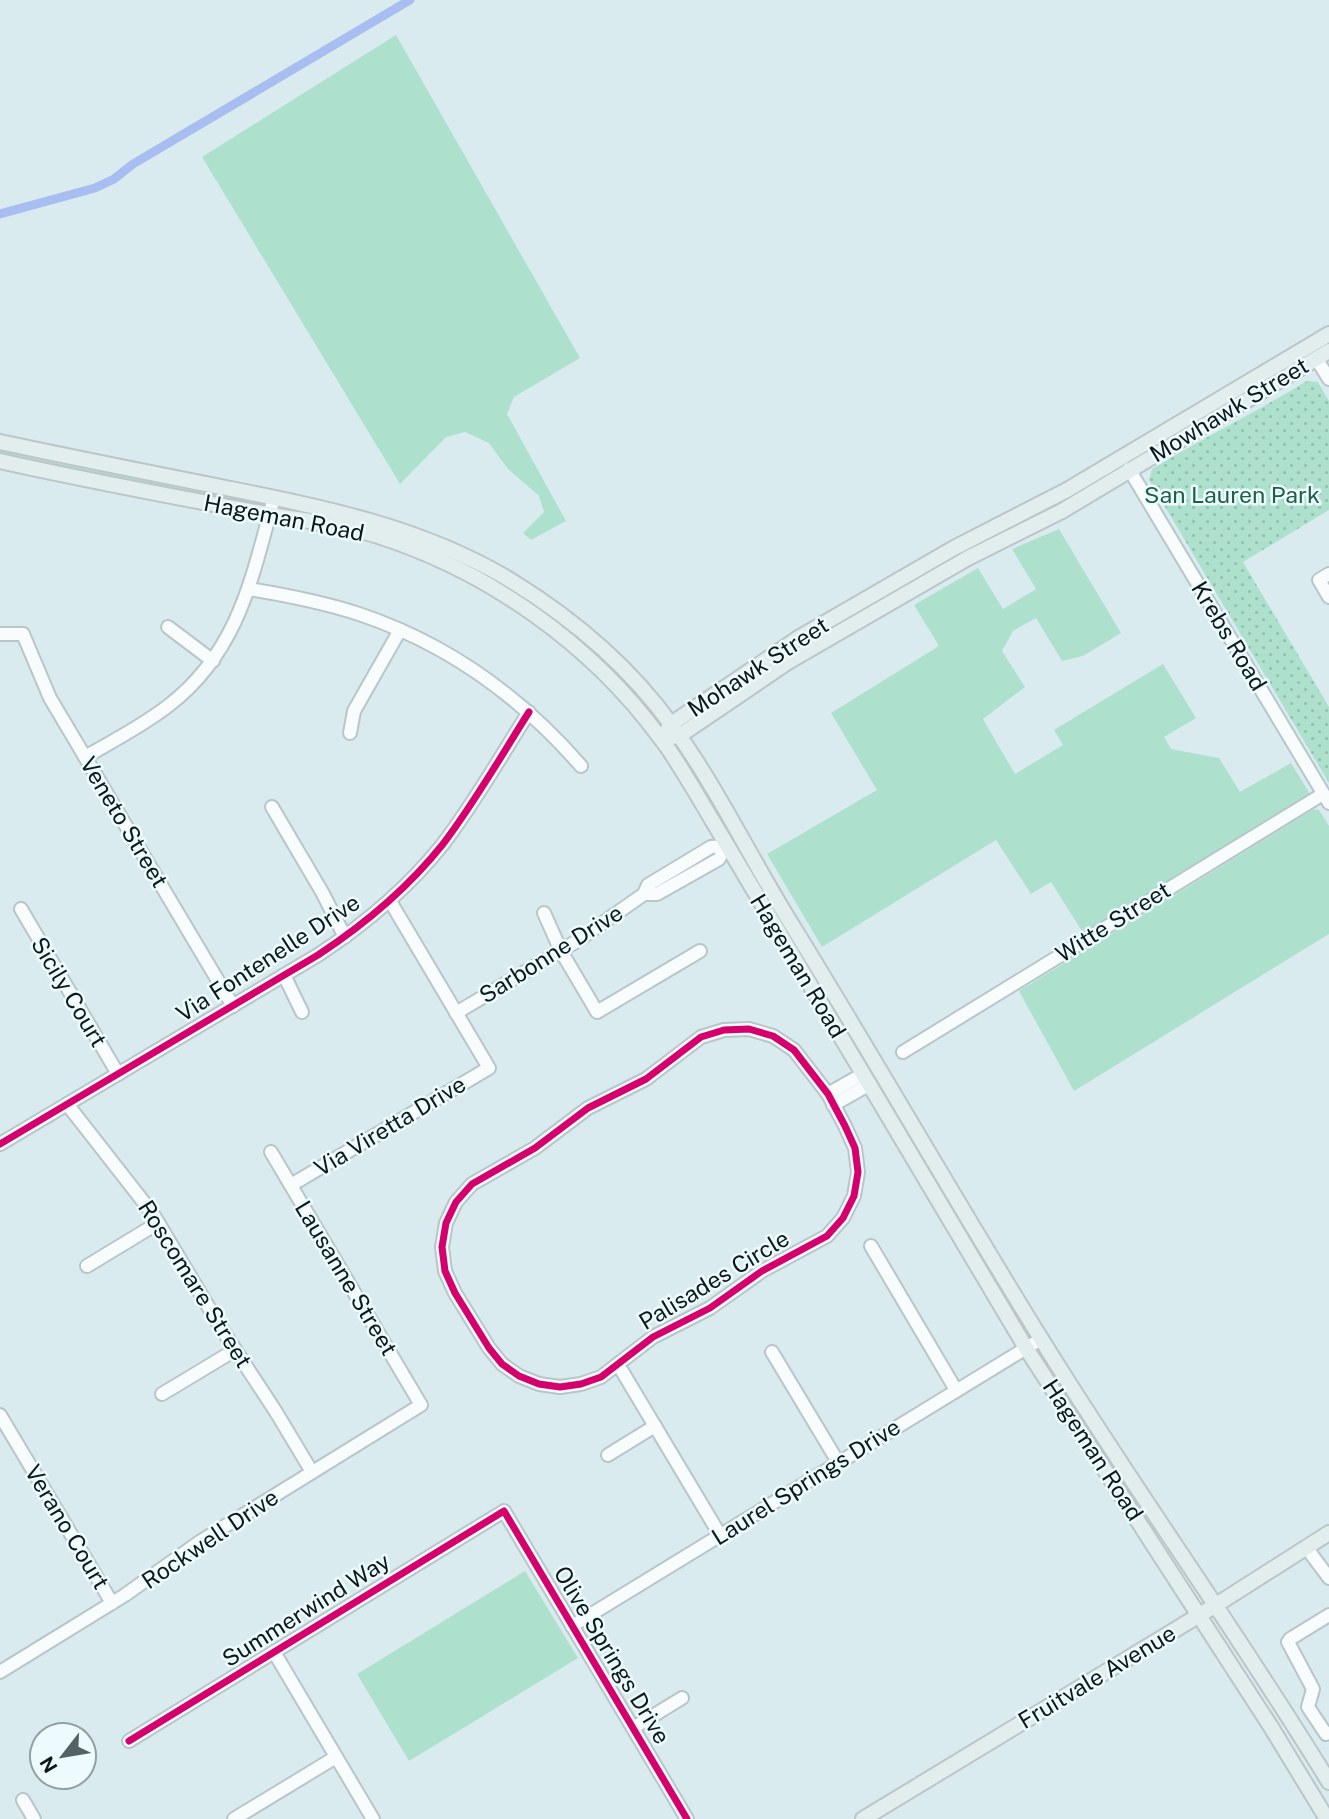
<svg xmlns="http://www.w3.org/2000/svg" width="1329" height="1819" viewBox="0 0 1329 1819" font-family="'Public Sans',sans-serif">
<defs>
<pattern id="park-dots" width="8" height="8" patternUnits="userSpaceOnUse" patternTransform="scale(1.75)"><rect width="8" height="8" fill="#ade1cd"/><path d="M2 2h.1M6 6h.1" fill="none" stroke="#94c0af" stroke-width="1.8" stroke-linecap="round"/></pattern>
</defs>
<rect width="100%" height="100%" fill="#daebf0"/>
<!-- grass -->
<g fill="#ade1cd">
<path d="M396 35 580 358 514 397 507 414 566 521 531 540 523 533 544 512 539 496 508 469 489 443 465 432 446 437 400 484 202 157Z"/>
<path d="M0 450 233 494 246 499V502L0 456Z"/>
<path d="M1059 529 1121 633 1083 656 1062 661 1036 618 1013 631 1002 651 1025 687 983 719 1015 774 1063 745 1054 730 1163 664 1196 718 1164 737 1171 749 1219 758 1240 792 1291 763 1310 794 1085 936 1051 882 1031 894 996 840 822 947 767 854 877 790 831 713 939 646 914 605 978 568 1003 609 1036 589 1012 549Z"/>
<path d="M1314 809 1319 810 1329 826V934L1074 1091 1019 991Z"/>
<path d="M525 1571 578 1658 409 1761 357 1674Z"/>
</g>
<!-- park -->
<path fill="url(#park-dots)" d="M1307 381 1318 382 1329 401V510L1243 562 1329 707V783L1149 480 1152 469C1203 438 1256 412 1307 381Z"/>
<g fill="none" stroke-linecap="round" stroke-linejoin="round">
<!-- canal -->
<path stroke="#a8bdf0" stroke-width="9" d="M0 214 95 188 114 179 133 164 410 0"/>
<!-- minor casing -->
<g stroke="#b8c6ca" stroke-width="16">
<g id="minor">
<path d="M1316 358 1329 379"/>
<path d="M1129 469 1329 803"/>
<path d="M1329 574 1319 580 1329 597"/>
<path d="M249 589C286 595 323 602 359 614 446 643 521 697 581 766"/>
<path d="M168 627 213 661"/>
<path d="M0 634H23L50 698 233 1006"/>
<path d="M350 733 354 711 400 630"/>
<path d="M85 757C113 741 142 726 168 706 236 654 251 583 272 505"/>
<path d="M272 807 322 892 345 937"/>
<path d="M644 894H657L719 859 726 846"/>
<path d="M21 909 118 1074"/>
<path d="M544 913 561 951 597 1012 700 951"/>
<path d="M284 975 302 1012"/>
<path d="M456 1013 577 941 644 894 648 885 711 847 726 846"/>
<path d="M749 1029 773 1036 794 1050 828 1094 845 1126 855 1148 858 1172 854 1196 843 1218 827 1236 762 1271 710 1308 653 1337 601 1377 581 1384 560 1387 539 1384 519 1376 502 1364 489 1348 455 1293 445 1271 442 1247 446 1223 456 1202 472 1184 535 1148 588 1108 646 1079 701 1037 724 1030Z"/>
<path d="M903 1052 1323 794"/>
<path d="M828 1094 863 1074"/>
<path d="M67 1104 153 1214 221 1328 276 1412 312 1472"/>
<path d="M833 1105 870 1084"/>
<path d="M0 1144 318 955C365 924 408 888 443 844 475 802 501 756 529 712"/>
<path d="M291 1185 489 1068 390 901"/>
<path d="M871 1246 956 1390"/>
<path d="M87 1266 158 1223"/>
<path d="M772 1352 838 1462"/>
<path d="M622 1371 720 1535"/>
<path d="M162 1394 235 1350"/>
<path d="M0 1415 112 1603"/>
<path d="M608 1455 655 1426"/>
<path d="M1306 1547 1329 1578"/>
<path d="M1329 1615 1290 1639 1288 1642 1313 1689 1308 1707 1326 1734 1329 1733"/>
<path d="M572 1626 1041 1339"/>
<path d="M274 1652 373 1819"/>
<path d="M0 1672 125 1595 201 1541 421 1405 271 1152"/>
<path d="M633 1728 682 1698"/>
<path d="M129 1741 504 1511 687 1819"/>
<path d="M23 1800 34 1819"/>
<path d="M234 1819 336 1757"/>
</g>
</g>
<!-- major casing -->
<g stroke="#bcc5c7" stroke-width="18">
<g id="major">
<path d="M0 442C75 458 151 473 226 488 325 508 422 527 510 580 572 618 631 668 673 727 718 789 751 859 792 925 876 1061 955 1200 1040 1337 1133 1488 1237 1631 1329 1782"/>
<path d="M0 461C85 480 170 496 256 512 296 520 336 523 375 535 487 570 592 644 661 739 673 754 683 772 693 788L1026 1348 1271 1727 1327 1819"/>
<path d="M666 732 671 724 800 637 954 548 1067 490 1329 334"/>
<path d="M670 737 679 736 788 662 968 558 1062 511 1329 351"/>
<path d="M863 1819 1216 1605 1329 1533"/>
</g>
</g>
<!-- minor -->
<use href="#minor" stroke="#f9fcfd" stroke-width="12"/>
<!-- major -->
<use href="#major" stroke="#e2eded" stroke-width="14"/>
<!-- cycleway casing -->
<g stroke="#edfbfe" stroke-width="11">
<g id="cycleway">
<path d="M749 1029 773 1036 794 1050 828 1094 845 1126 855 1148 858 1172 854 1196 843 1218 827 1236 762 1271 710 1308 653 1337 601 1377 581 1384 560 1387 539 1384 519 1376 502 1364 489 1348 455 1293 445 1271 442 1247 446 1223 456 1202 472 1184 535 1148 588 1108 646 1079 701 1037 724 1030Z"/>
<path d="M0 1144 318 955C365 924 408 888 443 844 475 802 501 756 529 712"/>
<path d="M129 1741 504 1511 687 1819"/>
</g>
</g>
<!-- cycleway -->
<use href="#cycleway" stroke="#d6006c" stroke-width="7"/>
</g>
<g text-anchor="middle" stroke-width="5" stroke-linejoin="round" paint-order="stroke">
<!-- street labels -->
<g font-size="23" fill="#0c181b" stroke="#edfbfe">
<text transform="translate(1229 410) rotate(-31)" y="8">Mowhawk Street</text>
<text transform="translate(284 518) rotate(11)" y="8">Hageman Road</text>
<text transform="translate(1229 636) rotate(59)" y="8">Krebs Road</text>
<text transform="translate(758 667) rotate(-33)" y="8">Mohawk Street</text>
<text transform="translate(124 822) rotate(59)" y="8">Veneto Street</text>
<text transform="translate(1113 922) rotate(-32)" y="8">Witte Street</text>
<text transform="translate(551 954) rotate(-32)" y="8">Sarbonne Drive</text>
<text transform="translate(268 958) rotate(-33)" y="8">Via Fontenelle Drive</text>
<text transform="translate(798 966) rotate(59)" y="8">Hageman Road</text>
<text transform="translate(69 992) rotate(59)" y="8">Sicily Court</text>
<text transform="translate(390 1126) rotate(-31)" y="8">Via Viretta Drive</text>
<text transform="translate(346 1278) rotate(59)" y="8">Lausanne Street</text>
<text transform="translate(714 1280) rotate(-31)" y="8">Palisades Circle</text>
<text transform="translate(195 1284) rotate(58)" y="8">Roscomare Street</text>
<text transform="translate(1093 1450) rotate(57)" y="8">Hageman Road</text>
<text transform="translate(806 1482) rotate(-32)" y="8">Laurel Springs Drive</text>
<text transform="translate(67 1527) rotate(59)" y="8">Verano Court</text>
<text transform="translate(210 1539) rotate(-34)" y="8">Rockwell Drive</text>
<text transform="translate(306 1610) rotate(-32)" y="8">Summerwind Way</text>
<text transform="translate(612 1655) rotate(59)" y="8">Olive Springs Drive</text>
<text transform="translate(1097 1677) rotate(-31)" y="8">Fruitvale Avenue</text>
</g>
<!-- park labels -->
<g font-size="23" fill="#1e6044" stroke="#edfbfe">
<text x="1232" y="503">San Lauren Park</text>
</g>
</g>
<!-- north arrow -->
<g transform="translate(63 1756) rotate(239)"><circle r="33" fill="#edfbfe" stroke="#93a0a3" stroke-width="2"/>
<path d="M0-5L12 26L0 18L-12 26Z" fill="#546266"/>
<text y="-10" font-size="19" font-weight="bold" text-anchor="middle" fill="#0c181b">N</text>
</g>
</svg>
